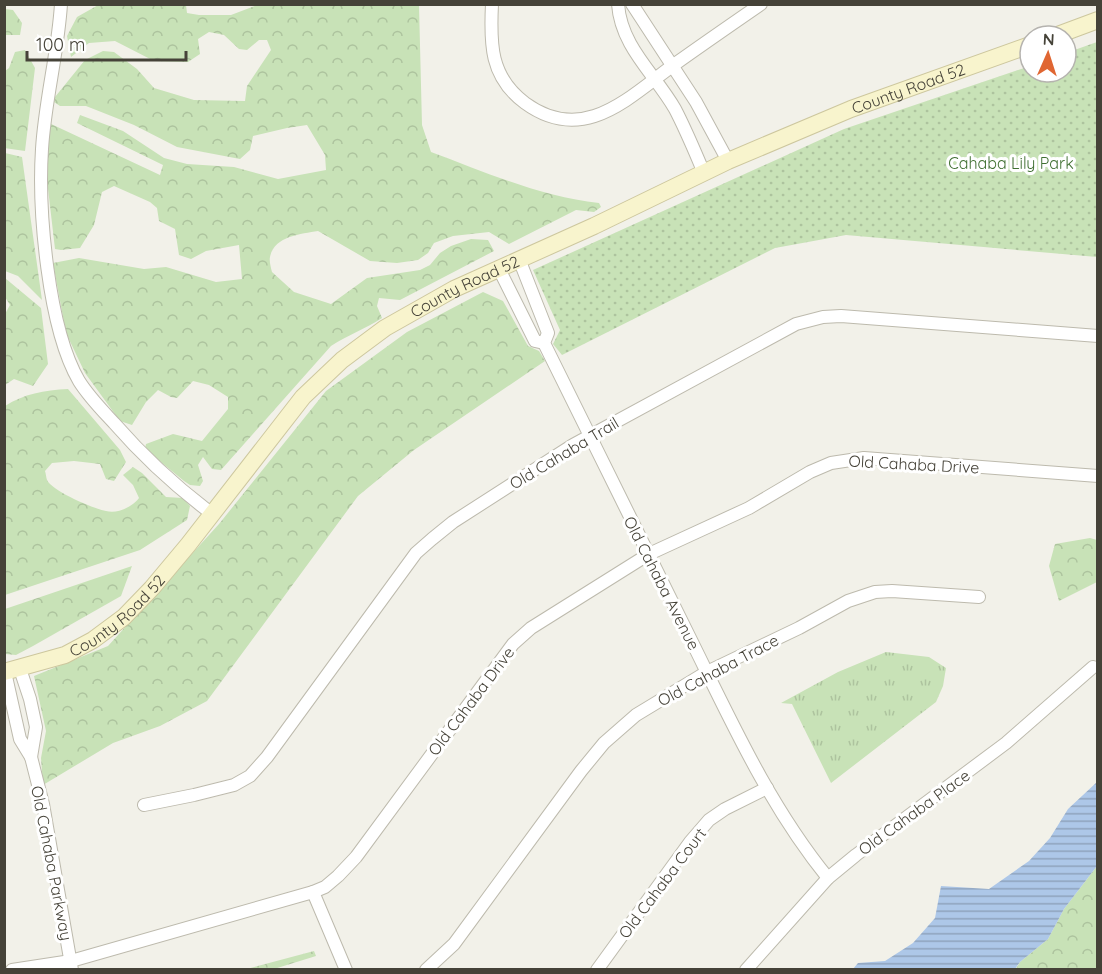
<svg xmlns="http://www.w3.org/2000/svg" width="1102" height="974" viewBox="0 0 1102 974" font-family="Quicksand,sans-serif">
<defs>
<pattern id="grass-tufts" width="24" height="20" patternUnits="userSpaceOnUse" patternTransform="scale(1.5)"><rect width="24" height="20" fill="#c8e2b7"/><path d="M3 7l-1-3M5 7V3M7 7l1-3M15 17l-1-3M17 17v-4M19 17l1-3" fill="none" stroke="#adc39e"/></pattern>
<pattern id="forest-crowns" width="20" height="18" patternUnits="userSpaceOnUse" patternTransform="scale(1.5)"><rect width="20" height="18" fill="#c8e2b7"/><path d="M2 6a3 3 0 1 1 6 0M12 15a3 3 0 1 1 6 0" fill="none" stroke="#adc39e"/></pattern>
<pattern id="park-dots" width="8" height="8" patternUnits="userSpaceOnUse" patternTransform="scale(1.5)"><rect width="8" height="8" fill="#c8e2b7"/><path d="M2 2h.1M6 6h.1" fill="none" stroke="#adc39e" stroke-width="1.8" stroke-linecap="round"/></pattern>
<pattern id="water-rules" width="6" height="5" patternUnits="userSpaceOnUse" patternTransform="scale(1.5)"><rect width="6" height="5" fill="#adc7e8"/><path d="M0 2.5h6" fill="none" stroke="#8fa3bd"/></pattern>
</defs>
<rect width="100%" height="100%" fill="#f2f1e9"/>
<!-- grass -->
<path fill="url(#grass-tufts)" d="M886 652 929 657 946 668 943 686 936 702 831 783 792 704 781 703 838 672Z"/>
<!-- forest -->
<g fill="url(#forest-crowns)">
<path d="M100 4 186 5 187 13 199 15H231L260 4 419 5 422 125 431 152C485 172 541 197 599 203L601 207 594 212 576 210 509 244 489 232 453 236 434 243 428 253 418 260 397 263 370 261 318 231C301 234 274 236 270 257 269 261 271 268 272 272L294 292 331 304 367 278 420 270 430 265 440 253 451 246 471 239 488 240 494 251 400 300 379 298 377 306 382 318C365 329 348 335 331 346L221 470 212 469 203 457 198 465 203 481 200 486 190 485 184 481 145 449 146 444 173 434 202 441 228 409V397L209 385 193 381 177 398 171 397 158 390 146 402 132 425 120 421 85 373 66 333 53 263 79 258 144 269 166 267 216 282 242 279 239 245 206 251 191 259 179 255 175 229 159 221 157 208 150 202 114 186 102 192 94 225 80 248 61 250 55 249 47 180 49 123 160 175 163 165 77 123 80 115 123 131 164 158 187 164 234 167 278 179 326 170 325 155 307 125 287 128 253 136 250 150 240 159 177 147 134 125 86 106H60L54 102 55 97 85 60 103 51 114 52 137 69 154 88 194 100 245 101 247 86 271 50 267 40H259L247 50 239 49 224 35 209 32 198 39 200 54 188 62 154 61 115 41 89 43 71 57 67 36 77 17Z"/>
<path d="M5 9 13 10 22 23 20 35H5Z"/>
<path d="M25 50 35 68 25 151 4 148 5 71 9 68 15 52Z"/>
<path d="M5 153 22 157 42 300 18 276 5 271Z"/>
<path d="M5 278 41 308 48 364 33 386 14 379 5 385V314L10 305 5 297Z"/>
<path d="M483 292 503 301 528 346 539 351 545 361 414 450 358 496 207 701 160 726 113 743 43 785 41 758 46 731 34 676 108 646 219 524 326 391 407 332Z"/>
<path d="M68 389 120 450 126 462 114 481 106 479 100 464 74 461 52 463 45 471C46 474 46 477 47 480 52 491 94 509 106 511 118 514 132 507 139 498L133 485 123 475 133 467 142 473 166 497 183 498 190 506 187 520 140 550 5 595V406C24 394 44 390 68 389Z"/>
<path d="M1090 538 1097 540V582L1059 601 1049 566 1055 544Z"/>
<path d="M132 566 121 596 33 646 16 655 5 654V609Z"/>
<path d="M1097 866V969L1015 970 1020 962 1048 939 1064 909Z"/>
<path d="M314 951 316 956 274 969H247Z"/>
</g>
<!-- park -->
<path fill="url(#park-dots)" d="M1097 42V257L846 235 808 242 775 248 562 355 553 344 560 330 533 270 844 129 1030 66V72H1066V53Z"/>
<!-- water -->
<path fill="url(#water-rules)" d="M1097 782V866L1064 909 1048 939 1020 962 1015 969H853L858 963 885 961 913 943 935 918 941 886 989 889 1029 861 1050 838 1068 809Z"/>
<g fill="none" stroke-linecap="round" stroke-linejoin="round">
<!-- minor casing -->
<g stroke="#bdbaad" stroke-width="14">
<g id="minor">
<path d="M61 4C58 53 45 100 42 149 38 210 48 328 79 381 89 397 102 410 114 423 142 455 173 484 207 510L213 511"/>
<path d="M492 4C490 44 490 77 525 103 584 146 629 97 675 64 703 44 732 24 761 4"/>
<path d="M618 4C621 47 655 74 675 109 686 130 695 152 704 173"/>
<path d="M632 4 696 102 728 161"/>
<path d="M519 259 548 333 544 343C594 442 643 542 692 642 732 723 770 807 828 878"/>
<path d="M499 269 535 341 544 343"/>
<path d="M5 672 20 739 31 757 36 727 30 699 20 669"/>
<path d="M31 757 43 804 72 970"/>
<path d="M144 805 194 795 234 785 250 776 267 757 416 553 432 539 453 522 573 445 796 324 823 317 841 316 1098 336"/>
<path d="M313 892 346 970"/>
<path d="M12 970 71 961 313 892 325 887 338 876 356 857 513 644 531 628 649 554 749 508 810 472 831 463 864 458 1098 476"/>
<path d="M426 970 454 944 581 771 604 743 636 715 707 672 799 628 848 601 875 592 892 591 979 597"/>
<path d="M597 970 690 842 709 820 725 809 767 788"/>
<path d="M746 970 828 878 856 855 1006 743 1093 667"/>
</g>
</g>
<!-- secondary casing -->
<g stroke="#cdc79e" stroke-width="18">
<g id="secondary">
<path d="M1055 36 1098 20"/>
<path id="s1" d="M4 672 65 655 93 640 124 617 152 588 188 545 303 397 342 360 385 328 454 289 594 226 728 161 851 109 1030 45"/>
</g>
</g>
<!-- minor -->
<use href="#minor" stroke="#fff" stroke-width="12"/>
<!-- secondary -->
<use href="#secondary" stroke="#f8f4cd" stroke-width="16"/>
</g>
<g text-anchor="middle" stroke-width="6" stroke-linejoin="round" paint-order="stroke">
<!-- street labels -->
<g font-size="16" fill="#454238" stroke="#fff">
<text dy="6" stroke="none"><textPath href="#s1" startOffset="1101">County Road 52</textPath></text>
<text dy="6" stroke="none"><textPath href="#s1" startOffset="615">County Road 52</textPath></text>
<text transform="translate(564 453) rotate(-31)" y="6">Old Cahaba Trail</text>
<text transform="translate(914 464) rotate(3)" y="6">Old Cahaba Drive</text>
<text transform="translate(662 583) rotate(63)" y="6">Old Cahaba Avenue</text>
<text dy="6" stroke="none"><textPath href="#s1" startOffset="129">County Road 52</textPath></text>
<text transform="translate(718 670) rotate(-28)" y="6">Old Cahaba Trace</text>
<text transform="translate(471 701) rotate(-53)" y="6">Old Cahaba Drive</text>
<text transform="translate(914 812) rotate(-36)" y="6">Old Cahaba Place</text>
<text transform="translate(52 863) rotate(79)" y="6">Old Cahaba Parkway</text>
<text transform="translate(662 883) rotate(-53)" y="6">Old Cahaba Court</text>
</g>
<!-- park labels -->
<g font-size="16" fill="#407032" stroke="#fff">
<text x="1011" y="169">Cahaba Lily Park</text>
</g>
</g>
<!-- border -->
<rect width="1102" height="974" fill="none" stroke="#454238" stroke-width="12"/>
<!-- north arrow -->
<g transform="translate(1048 54) rotate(3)"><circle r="28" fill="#ffffff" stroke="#b5b3af" stroke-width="1.5"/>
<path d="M0-4.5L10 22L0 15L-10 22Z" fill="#e06632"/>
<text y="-9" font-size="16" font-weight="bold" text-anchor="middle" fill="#454238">N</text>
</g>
<!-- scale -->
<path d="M27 51v9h159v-9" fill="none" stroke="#454238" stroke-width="3"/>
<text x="36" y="51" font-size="18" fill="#454238" stroke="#ffffff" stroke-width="4.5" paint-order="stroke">100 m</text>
</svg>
